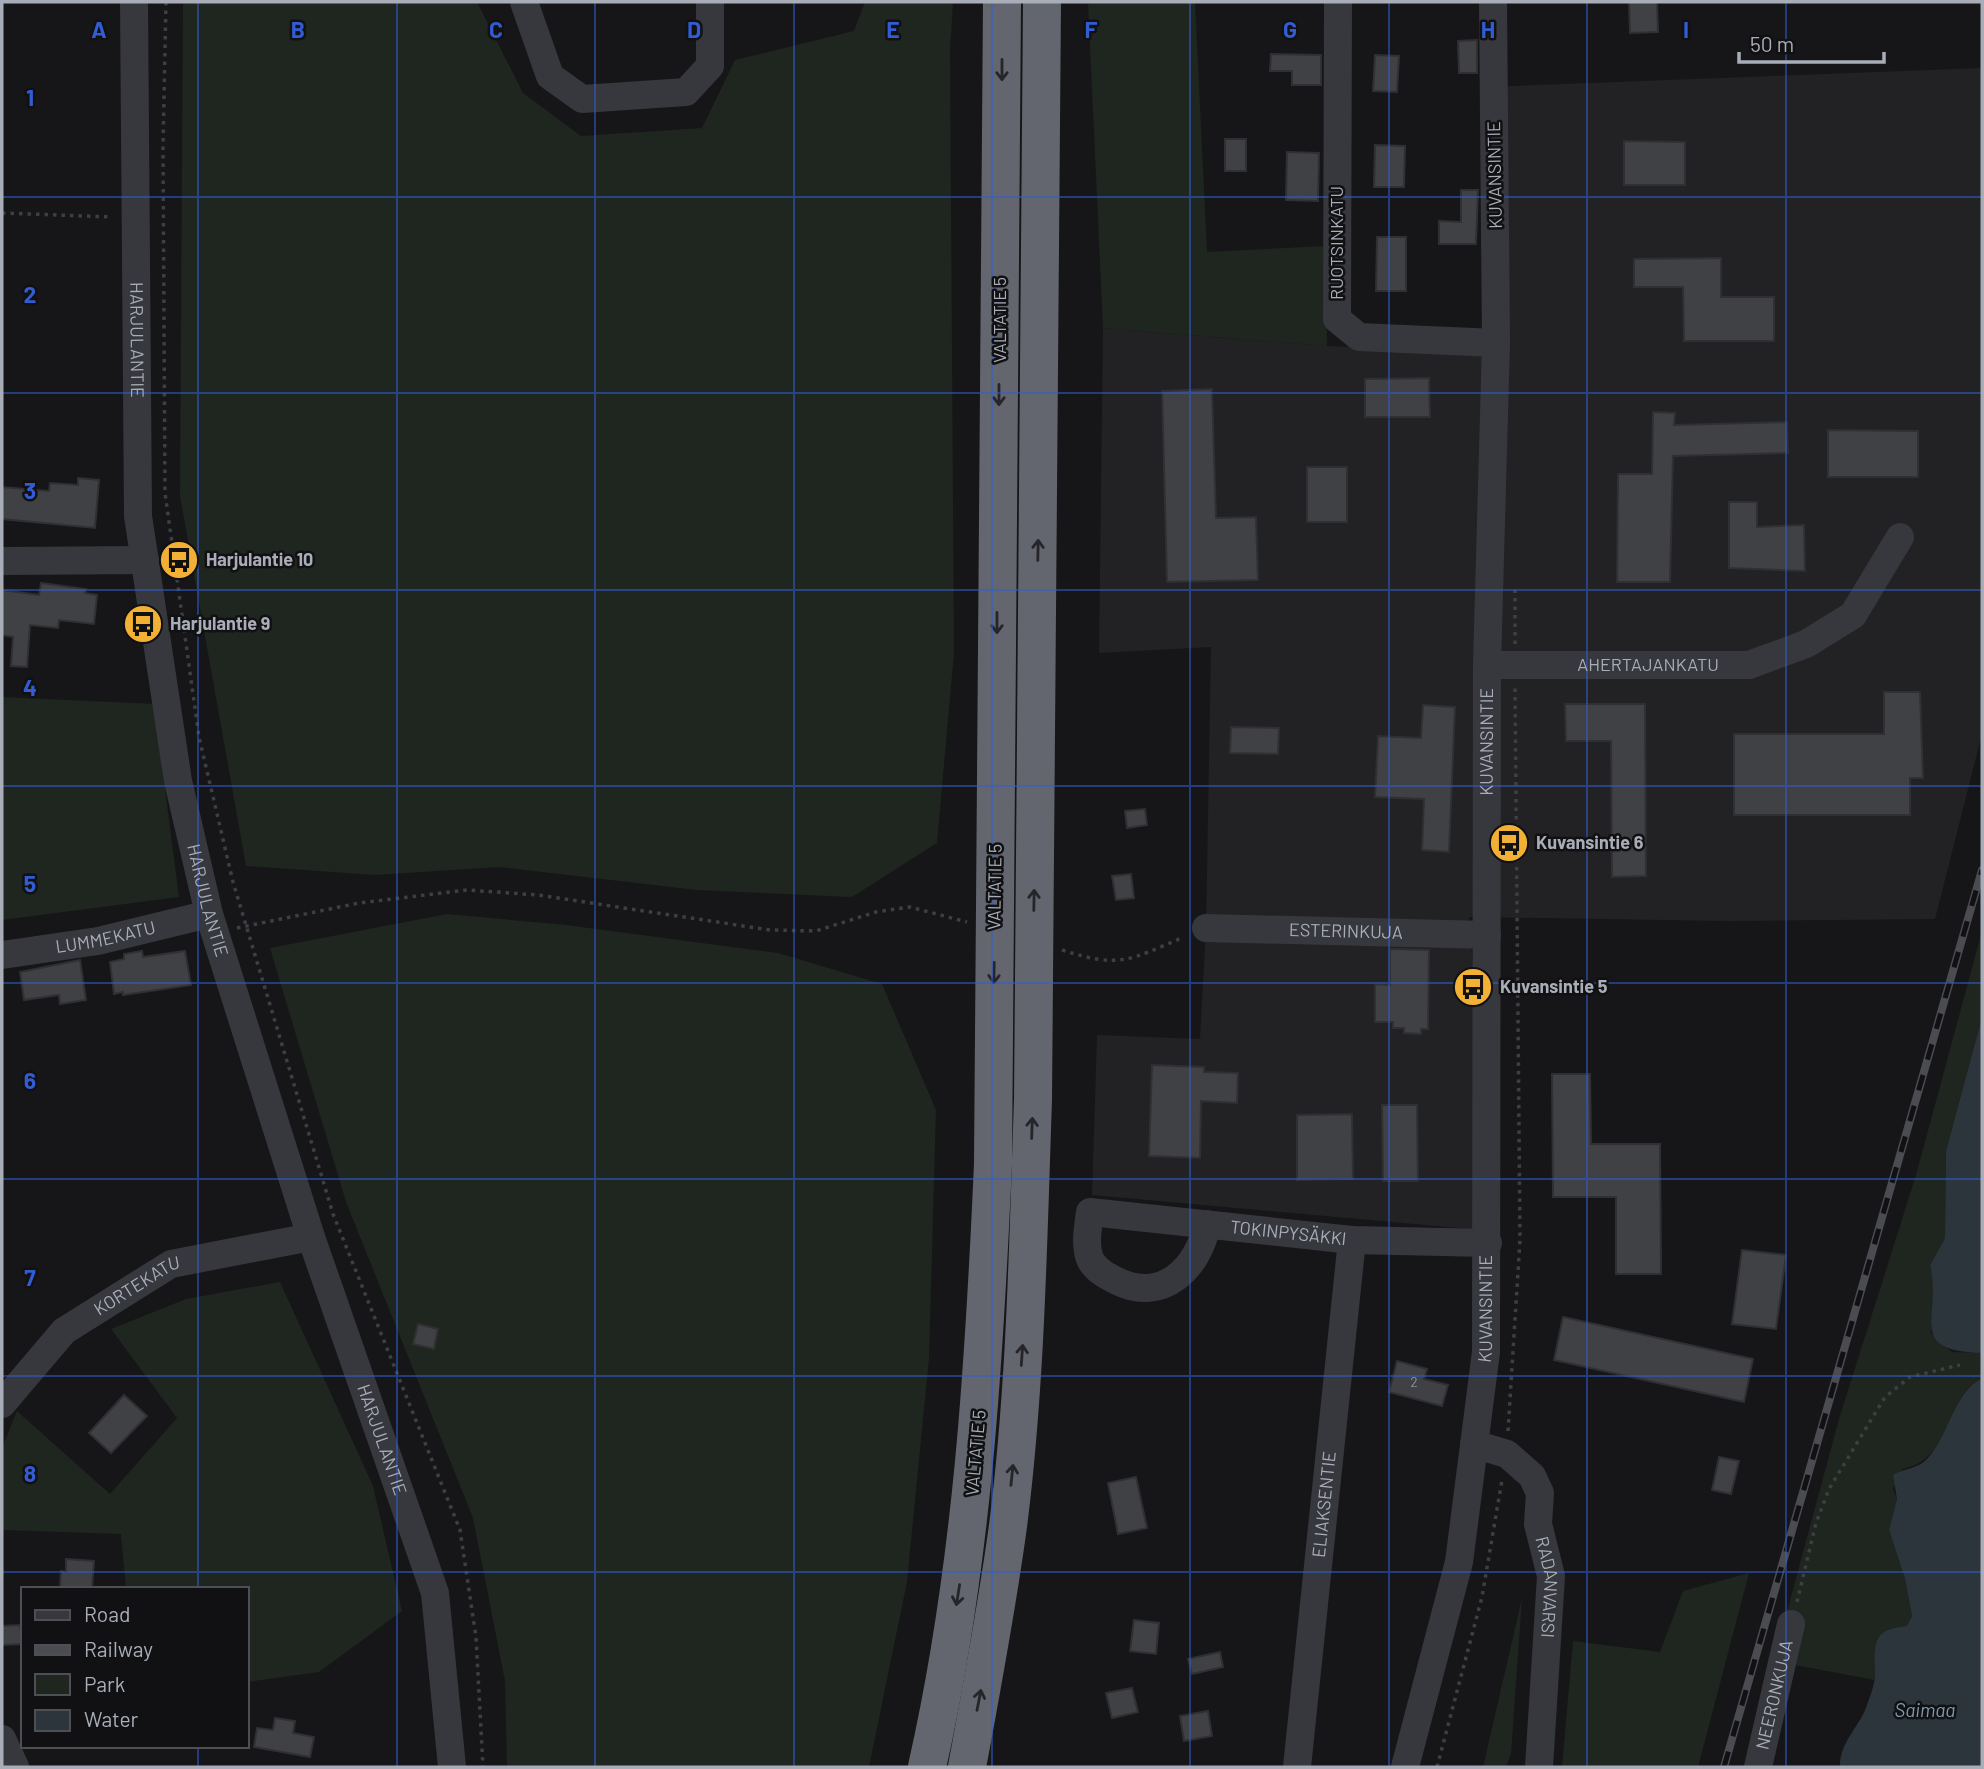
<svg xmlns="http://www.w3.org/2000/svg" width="1984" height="1769" viewBox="0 0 1984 1769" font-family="Barlow,sans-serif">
<rect width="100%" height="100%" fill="#161618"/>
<!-- built -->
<path fill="#222225" d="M1982 68V734L1935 919 1729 921 1469 917 1480 1059 1481 1230 1092 1195 1097 1035 1200 1039 1206 928 1211 647 1099 653 1103 328 1327 346 1488 353 1486 87Z"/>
<!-- green -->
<g fill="#1e261f">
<path d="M183 2H477L523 93 581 136 702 128 735 60 854 31 865 2H953L950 51 954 653 937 843 852 897 697 890 499 867 375 875 246 866 180 496Z"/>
<path d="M1088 2H1195L1207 252 1326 246 1327 346 1103 328Z"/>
<path d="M2 697 154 704 179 897 2 920Z"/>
<path d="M447 914 566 925 778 953 882 984 936 1110 929 1358 907 1582 869 1767H507L505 1681 473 1518 346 1202 270 948Z"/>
<path d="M1982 931V1017L1946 1151 1945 1238 1930 1265 1935 1284 1931 1333 1952 1352 1982 1353V1378C1943 1398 1953 1460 1902 1469L1893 1489 1897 1499 1889 1530 1905 1579 1912 1616 1907 1626 1887 1630 1874 1651 1875 1680 1795 1665 1745 1767 1839 1419 1916 1175Z"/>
<path d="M280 1282 373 1486 402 1611 319 1672 247 1682V1589H126L121 1534 2 1530V1448L17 1411 110 1494 177 1418 111 1329 186 1299Z"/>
<path d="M1749 1573 1698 1767H1562L1573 1641 1660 1652 1683 1591Z"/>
<path d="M1522 1598 1511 1754 1506 1767H1483Z"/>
</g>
<!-- water -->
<g fill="#2c353c">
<path d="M1982 1017V1353C1904 1350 1943 1318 1930 1265L1945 1238 1946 1151Z"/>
<path d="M1982 1378V1767H1840C1839 1744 1858 1728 1866 1708 1869 1699 1874 1687 1875 1677 1875 1664 1872 1651 1878 1639 1884 1628 1896 1628 1907 1626L1912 1616 1905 1579 1889 1530 1897 1499 1893 1475C1904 1468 1918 1469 1927 1459 1949 1436 1953 1393 1982 1378Z"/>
</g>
<!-- building -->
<g fill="#404145" stroke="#303034" stroke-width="2">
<path d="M1629 2H1657L1658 32 1630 33Z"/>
<path d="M1477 40V73H1459L1458 41Z"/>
<path d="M1271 54 1321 55V85H1292V71H1270Z"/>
<path d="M1375 55 1399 56 1397 92 1373 91Z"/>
<rect x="1225" y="139" width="21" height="32"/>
<path d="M1624 141 1685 142V185H1624Z"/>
<path d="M1375 145 1405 146 1404 187H1374Z"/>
<path d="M1287 152 1319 153 1318 201 1286 200Z"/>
<path d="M1461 190H1478L1476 244H1439V221L1461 222Z"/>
<path d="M1377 237H1406V291H1376Z"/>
<path d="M1721 258V297H1774V341H1684L1683 287H1634V259Z"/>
<path d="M1429 378 1430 417H1365V379Z"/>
<path d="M1212 389 1216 518 1256 517 1258 580 1167 582 1162 391Z"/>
<path d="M1653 412 1675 413 1674 425 1787 422 1788 453 1673 456 1670 582H1617L1618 474H1652Z"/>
<path d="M1828 430 1918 431V477H1828Z"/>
<rect x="1307" y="467" width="40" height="55"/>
<path d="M78 478 99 480 95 528 2 519V487L49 491 50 483 78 485Z"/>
<path d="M1729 502H1757V527L1804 525 1805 571 1729 568Z"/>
<path d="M41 583 86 589 85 593 97 595 94 624 59 620 58 628 30 625 27 667 11 666 13 637 2 635V590L39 595Z"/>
<path d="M1884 692H1920L1923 778H1910V815H1734V734H1884Z"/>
<path d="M1565 704H1645L1646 876 1612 877 1611 741H1566Z"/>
<path d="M1423 705 1455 707 1449 852 1422 850 1424 799 1375 797 1378 736 1421 738Z"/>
<path d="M1231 727 1279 728 1278 754 1230 753Z"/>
<path d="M1145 809 1147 825 1127 828 1125 811Z"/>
<path d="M1131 874 1134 898 1116 900 1112 876Z"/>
<path d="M1390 949 1429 950 1428 1029H1421V1034L1404 1033V1028H1393V1022H1375V984L1390 985Z"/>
<path d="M142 951 143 957 185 951 191 985 123 995V992L114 994 110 962 124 959V954Z"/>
<path d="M80 960 86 1000 60 1004 59 995 24 1000 20 972Z"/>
<path d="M1152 1065 1204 1067V1072L1238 1073 1237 1103 1201 1101 1200 1158 1149 1156Z"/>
<path d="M1552 1074H1590L1591 1144H1660L1661 1274H1616V1197H1553Z"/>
<path d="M1382 1105H1417L1418 1181H1383Z"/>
<path d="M1352 1114 1353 1179 1297 1180V1115Z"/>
<path d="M1742 1250 1786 1255 1776 1329 1732 1324Z"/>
<path d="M1563 1317 1753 1359 1744 1402 1554 1360Z"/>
<path d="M418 1324 438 1329 434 1349 413 1344Z"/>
<path d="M1397 1361 1427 1369 1424 1379 1448 1385 1442 1406 1389 1392Z"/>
<path d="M124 1395 147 1416 111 1453 89 1433Z"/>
<path d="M1719 1457 1739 1461 1731 1494 1712 1490Z"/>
<path d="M1136 1477 1147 1528 1118 1534 1108 1483Z"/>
<path d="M66 1559 94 1561 92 1589 60 1588 61 1571 66 1572Z"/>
<path d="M1134 1620 1159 1623 1156 1654 1130 1651Z"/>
<path d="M20 1625 23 1644 2 1645V1626Z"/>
<path d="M1220 1652 1223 1667 1192 1674 1188 1659Z"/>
<path d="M1132 1688 1138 1712 1112 1718 1106 1693Z"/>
<path d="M1208 1711 1212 1736 1184 1741 1180 1716Z"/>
<path d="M275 1718 295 1721 293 1733 314 1737 310 1757 254 1747 257 1728 273 1730Z"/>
</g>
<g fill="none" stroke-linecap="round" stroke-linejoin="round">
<!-- path -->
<g stroke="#3d3f44" stroke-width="3.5" stroke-dasharray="3.5 5" stroke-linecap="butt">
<path d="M166 2 163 147 165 493 199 737 233 882 333 1214 460 1530 476 1637 483 1767"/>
<path d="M2 213 112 217"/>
<path d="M1515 644V585"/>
<path d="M237 928 359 903 467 890 538 895 770 930 816 931 876 912 910 907 967 922"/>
<path d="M1062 950C1121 969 1129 960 1184 937"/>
<path d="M1508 1431 1520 1240 1515 686"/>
<path d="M1797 1602 1816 1523 1829 1489 1885 1397 1910 1377 1960 1365"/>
<path d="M1437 1767 1482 1597 1502 1480"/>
</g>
<!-- minor -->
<g stroke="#37383d" stroke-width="28">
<path id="s1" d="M134 2 138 516 178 781 209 914 311 1237 435 1593 452 1767"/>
<path d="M524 2 550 76 582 99 686 92 710 66V2"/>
<path d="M1338 2 1337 319 1359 337 1496 343"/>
<path d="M2 561 145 560"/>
<path id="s2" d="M1487 665H1749L1806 644 1853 615 1900 537"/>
<path id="s3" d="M1206 928 1487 935"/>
<path id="s4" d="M2 955 98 941 209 914"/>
<path id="s5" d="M1207 1224C1199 1267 1163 1304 1117 1281 1107 1276 1097 1271 1091 1261 1084 1247 1088 1227 1090 1212L1352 1240 1488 1243"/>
<path id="s6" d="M2 1404 64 1331 171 1264 311 1237"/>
<path id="s7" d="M1474 1444 1507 1454 1532 1476 1540 1493 1538 1524 1551 1576 1539 1767"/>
<path d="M2 1739 15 1767"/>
<path id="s8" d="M1297 1767 1352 1240"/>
<path id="s9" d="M1405 1767 1459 1562 1486 1352 1487 665 1496 343 1493 2"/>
<path id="s10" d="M1758 1767 1791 1624"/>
</g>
<!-- highway -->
<g stroke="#63666e" stroke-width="38">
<path d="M927 1767C972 1568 984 1367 993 1164L1002 2"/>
<path d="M967 1767C982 1687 997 1607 1008 1526 1026 1385 1028 1242 1033 1100L1042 2"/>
</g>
<!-- rail casing -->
<g stroke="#4a4c52" stroke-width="8">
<path id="rail" d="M1724 1767 1982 870"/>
</g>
<!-- rail -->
<use href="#rail" stroke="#111113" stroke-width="5" stroke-dasharray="16" stroke-linecap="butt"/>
</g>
<!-- one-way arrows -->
<defs><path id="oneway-shaft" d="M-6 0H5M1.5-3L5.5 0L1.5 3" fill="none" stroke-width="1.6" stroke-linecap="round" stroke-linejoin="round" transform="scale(1.75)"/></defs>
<g stroke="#26262a">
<use href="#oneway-shaft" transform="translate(1002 70) rotate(90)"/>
<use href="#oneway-shaft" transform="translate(999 395) rotate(90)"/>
<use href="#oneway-shaft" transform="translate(1038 550) rotate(-89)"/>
<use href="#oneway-shaft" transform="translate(997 623) rotate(90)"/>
<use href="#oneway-shaft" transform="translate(1034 900) rotate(-89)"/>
<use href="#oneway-shaft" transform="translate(994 973) rotate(91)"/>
<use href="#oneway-shaft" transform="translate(1032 1128) rotate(-88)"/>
<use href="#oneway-shaft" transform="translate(1022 1355) rotate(-86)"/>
<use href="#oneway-shaft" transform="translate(1012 1475) rotate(-84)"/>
<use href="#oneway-shaft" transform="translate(958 1595) rotate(99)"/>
<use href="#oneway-shaft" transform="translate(979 1700) rotate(-79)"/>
</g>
<!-- grid -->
<path fill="none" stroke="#325cd3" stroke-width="2" stroke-opacity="0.55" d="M198 2V1589M397 2V1767M595 2V1767M794 2V1767M992 2V1767M1190 2V1767M1389 2V1767M1587 2V1767M1786 2V1767M2 197H1982M2 393H1982M2 590H1982M2 786H1982M2 983H1982M2 1179H1982M2 1376H1982M2 1572H1982M198 1746V1767"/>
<!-- icons -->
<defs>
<g id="bus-disc" transform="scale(2.0125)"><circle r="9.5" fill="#f2b134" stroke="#111113"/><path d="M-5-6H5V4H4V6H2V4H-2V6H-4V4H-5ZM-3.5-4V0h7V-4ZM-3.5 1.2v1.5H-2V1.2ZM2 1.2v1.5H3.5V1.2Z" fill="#111"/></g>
</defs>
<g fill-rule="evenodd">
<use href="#bus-disc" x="179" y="560"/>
<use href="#bus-disc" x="143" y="624"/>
<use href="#bus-disc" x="1509" y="843"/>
<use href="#bus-disc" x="1473" y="987"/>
</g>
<g text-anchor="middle" stroke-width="5" stroke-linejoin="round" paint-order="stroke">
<!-- number labels -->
<g font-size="14" fill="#8e929b">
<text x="1414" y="1387">2</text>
</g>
<!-- street labels -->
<g font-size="18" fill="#a8adb8" stroke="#111113">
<text transform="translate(1495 175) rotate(-91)" y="6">KUVANSINTIE</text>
<text transform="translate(1337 243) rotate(-90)" y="6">RUOTSINKATU</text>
<text transform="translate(1000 320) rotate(-90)" y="6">VALTATIE 5</text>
<text dy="6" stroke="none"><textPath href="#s1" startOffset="338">HARJULANTIE</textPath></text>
<text dy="6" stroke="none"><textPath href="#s2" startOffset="161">AHERTAJANKATU</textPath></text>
<text dy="6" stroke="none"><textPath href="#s9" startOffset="1034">KUVANSINTIE</textPath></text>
<text transform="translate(995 887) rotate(-89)" y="6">VALTATIE 5</text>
<text dy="6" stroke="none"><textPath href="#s1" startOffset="905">HARJULANTIE</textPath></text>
<text dy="6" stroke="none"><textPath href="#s3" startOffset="140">ESTERINKUJA</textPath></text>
<text dy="6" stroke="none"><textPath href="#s4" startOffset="105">LUMMEKATU</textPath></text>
<text dy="6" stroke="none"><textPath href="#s5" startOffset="408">TOKINPYSÄKKI</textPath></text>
<text dy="6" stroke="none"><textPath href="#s6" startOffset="182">KORTEKATU</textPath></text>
<text dy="6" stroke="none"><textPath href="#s9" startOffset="467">KUVANSINTIE</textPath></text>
<text dy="6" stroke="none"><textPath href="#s1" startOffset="1472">HARJULANTIE</textPath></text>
<text transform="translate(976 1453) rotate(-85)" y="6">VALTATIE 5</text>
<text dy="6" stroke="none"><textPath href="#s8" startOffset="264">ELIAKSENTIE</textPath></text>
<text dy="6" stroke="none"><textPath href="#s7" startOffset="182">RADANVARSI</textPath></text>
<text dy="6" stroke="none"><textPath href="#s10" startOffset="74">NEERONKUJA</textPath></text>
</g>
<!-- poi labels -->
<g font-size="18" font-weight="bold" fill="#a8adb8" stroke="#111113" text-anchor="start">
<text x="206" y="566">Harjulantie 10</text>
<text x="170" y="630">Harjulantie 9</text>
<text x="1536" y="849">Kuvansintie 6</text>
<text x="1500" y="993">Kuvansintie 5</text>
</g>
<!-- water labels -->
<g font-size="19" font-style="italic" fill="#7f9bb3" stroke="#111113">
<text x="1925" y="1717">Saimaa</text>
</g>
</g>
<g font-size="23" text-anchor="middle" font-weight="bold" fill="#325cd3" stroke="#111113" stroke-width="5" stroke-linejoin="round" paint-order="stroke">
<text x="99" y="38">A</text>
<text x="298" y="38">B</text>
<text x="496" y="38">C</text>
<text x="694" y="38">D</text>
<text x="893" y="38">E</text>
<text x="1091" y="38">F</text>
<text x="1290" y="38">G</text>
<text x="1488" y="38">H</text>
<text x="1686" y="38">I</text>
<text x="30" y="106">1</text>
<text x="30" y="303">2</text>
<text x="30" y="499">3</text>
<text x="30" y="696">4</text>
<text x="30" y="892">5</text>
<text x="30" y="1089">6</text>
<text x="30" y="1286">7</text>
<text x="30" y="1482">8</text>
</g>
<!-- border -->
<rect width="1984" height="1769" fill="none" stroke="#a8adb8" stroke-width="7"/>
<!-- legend -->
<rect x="21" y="1587" width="228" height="161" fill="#111113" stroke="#4d4f55" stroke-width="2"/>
<rect x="35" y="1610" width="35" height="10" fill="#37383d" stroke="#4d4f55" stroke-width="2"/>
<text x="84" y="1622" font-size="21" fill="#a8adb8">Road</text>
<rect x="35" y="1645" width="35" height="10" fill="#4a4c52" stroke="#4d4f55" stroke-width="2"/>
<text x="84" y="1657" font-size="21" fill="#a8adb8">Railway</text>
<rect x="35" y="1674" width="35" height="21" fill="#1e261f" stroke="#4d4f55" stroke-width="2"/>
<text x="84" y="1692" font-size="21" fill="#a8adb8">Park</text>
<rect x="35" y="1710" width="35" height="21" fill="#2c353c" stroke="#4d4f55" stroke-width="2"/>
<text x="84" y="1727" font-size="21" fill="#a8adb8">Water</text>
<!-- scale -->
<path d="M1739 52v10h145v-10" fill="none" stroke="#a8adb8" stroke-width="3.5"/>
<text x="1750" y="52" font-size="21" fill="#a8adb8" stroke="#111113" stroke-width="5" paint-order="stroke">50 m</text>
</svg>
